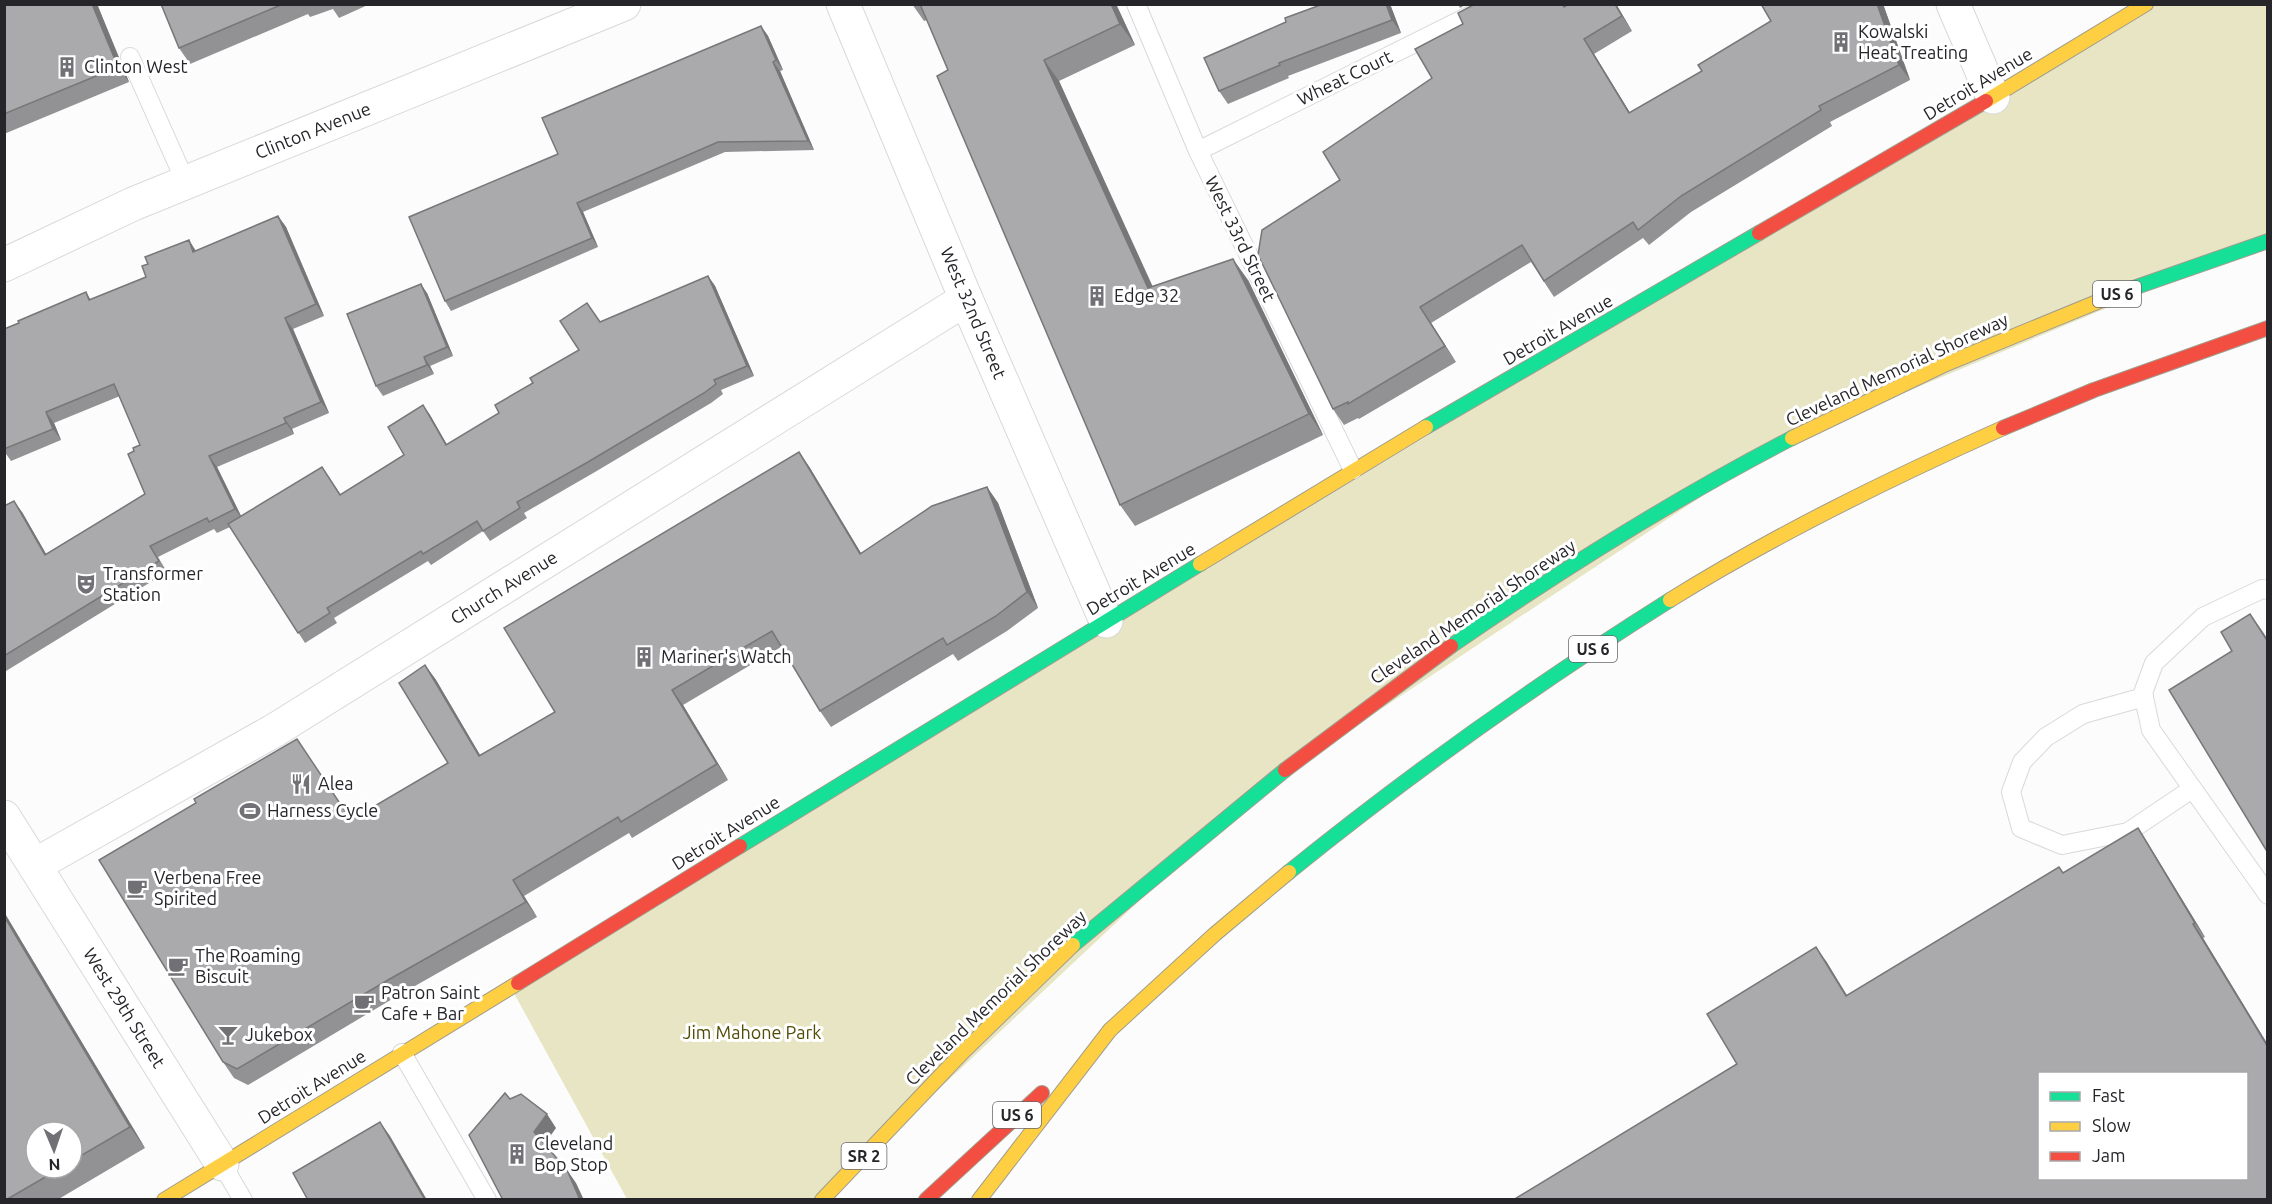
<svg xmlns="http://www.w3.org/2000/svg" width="2272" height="1204" viewBox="0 0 2272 1204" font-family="Ubuntu,sans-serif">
<rect width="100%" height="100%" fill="#fcfcfc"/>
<!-- green -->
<path fill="#e7e5c3" d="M2146 5H2267V241L1779 445 1253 794 822 1199H627L510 986Z"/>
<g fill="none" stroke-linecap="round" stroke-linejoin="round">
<!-- lane casing -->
<g stroke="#d9d8da" stroke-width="20">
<g id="lane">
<path d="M1136 4 1198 151 1353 470"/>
<path d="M130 57 186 183"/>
<path d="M1198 151 1493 4"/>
<path d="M2268 590 2262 589 2203 617 2154 663 2143 693 2151 730 2268 895"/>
<path d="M2144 697 2083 714 2046 737 2022 762 2011 792 2021 828 2062 845 2128 832 2192 789"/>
<path d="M402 1053 487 1200"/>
<path d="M222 1164 243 1200"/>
</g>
</g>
<!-- street casing -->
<g stroke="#d9d8da" stroke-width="35">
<g id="street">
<path d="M843 4 966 299 1106 621"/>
<path d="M1953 4 1993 97"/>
<path d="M4 265 133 204 624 4"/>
<path d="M4 817 222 1164"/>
<path d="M35 865 275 730 966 299"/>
</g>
</g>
<!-- fast casing -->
<g stroke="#a09e8e" stroke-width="16">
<g id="fast">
<path d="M2119 293 2268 241"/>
<path d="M1426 427 1759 233"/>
<path d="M1451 646C1561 570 1674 499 1792 438"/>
<path d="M740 846 1200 564"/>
<path d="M1289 872C1410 774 1538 683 1670 600"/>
<path d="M1073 945 1285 770"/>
</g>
</g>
<!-- slow casing -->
<g stroke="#a09e8e" stroke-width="16">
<g id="slow">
<path d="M1986 101 2146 4"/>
<path d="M1792 438 1946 364 2119 293"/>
<path d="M1200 564 1426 427"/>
<path d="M1670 600C1776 534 1889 479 2003 428"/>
<path d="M164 1200 518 983"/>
<path d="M822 1200 963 1052 1073 945"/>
<path d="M979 1200 1110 1030 1215 934 1289 872"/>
</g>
</g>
<!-- jam casing -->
<g stroke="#a09e8e" stroke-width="16">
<g id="jam">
<path d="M1759 233 1986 101"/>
<path d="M2003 428 2094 390 2268 328"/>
<path d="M1285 770 1451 646"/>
<path d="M518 983 740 846"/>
<path d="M926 1200 1042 1093"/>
</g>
</g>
<!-- lane -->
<use href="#lane" stroke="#fff" stroke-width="18"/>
<!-- street -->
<use href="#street" stroke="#fff" stroke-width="33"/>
<!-- fast -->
<use href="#fast" stroke="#16e098" stroke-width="14"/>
<!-- slow -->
<use href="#slow" stroke="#ffcf43" stroke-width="14"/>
<!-- jam -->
<use href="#jam" stroke="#f24e42" stroke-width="14"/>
</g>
<!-- wall -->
<g fill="#929193" fill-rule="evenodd">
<path d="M4 4H97L129 82 4 134Z"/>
<path d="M161 4H370L339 18 333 9 310 17 308 14 190 64 179 48Z"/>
<path d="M912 4H1116L1135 45 1059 81 1152 287 1248 280 1323 435 1135 526 1120 505 948 70 927 20 924 21Z"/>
<path d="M1323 4H1390L1401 33 1288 76 1289 78 1228 104 1219 91 1286 22Z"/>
<path d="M1458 4H1467L1460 8Z"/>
<path d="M1616 4 1632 31 1594 54 1630 113 1702 71 1771 21 1761 4H1883L1910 80 1830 122 1832 126 1691 212 1649 245 1643 238 1554 297 1531 262 1431 323 1456 362 1359 419 1358 418 1344 425 1333 409 1340 180 1432 78 1463 24 1565 7Z"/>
<path d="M761 26 768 36 783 70 780 71 814 150 725 152 583 212 598 247 451 311 445 301 558 154Z"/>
<path d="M278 216 286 227 324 316 293 329 329 413 292 429 294 434 217 467 241 516 329 477 341 495 404 455 423 405 430 415 447 445 499 413 533 383 579 350 600 322 708 276 715 286 754 376 721 390 723 394 711 403 595 472 524 513 527 518 490 541 483 531 431 565 428 561 334 618 337 623 305 643 230 527 217 533 214 529 158 557 167 572 6 671 4 669V506L22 512 46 554 145 494 134 451 140 445 120 396 54 423 61 440 11 461 4 451V329L86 292 91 300 146 277 196 251Z"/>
<path d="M427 293 453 356 430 366 434 374 383 396 376 386Z"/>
<path d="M799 452 810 468 861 553 987 487 998 503 1038 608 1007 631 958 661 953 654 831 727 820 711 781 647 683 705 728 780 632 838 629 833 524 896 537 917 399 995 248 1085 234 1078 223 1062 352 820 448 763 425 665 436 680 480 755 555 712Z"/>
<path d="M2147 842 2205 937 2203 938 2268 1045V1200L1737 1064 1826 961 1847 995 2063 873Z"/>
<path d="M4 912 145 1148 57 1200H4ZM72 1132V1168H36Z"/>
</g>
<!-- shaded-wall -->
<g fill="#777678">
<path d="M92 4H97L129 82 118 67Z"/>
<path d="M1111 4H1116L1135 45 1120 24Z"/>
<path d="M1386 4H1390L1401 33 1392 20Z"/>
<path d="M1615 4H1616L1632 31 1622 16Z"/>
<path d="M1877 4H1883L1910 80 1899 65Z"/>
<path d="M761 26 768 36 783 70 776 60Z"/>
<path d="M1584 39 1594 54 1640 129 1629 113Z"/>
<path d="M1044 60 1059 81 1163 309 1148 288Z"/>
<path d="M773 62 780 71 814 150 808 141Z"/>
<path d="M577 203 583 212 598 247 592 238Z"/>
<path d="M278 216 286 227 324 316 316 304Z"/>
<path d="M189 240 196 251 193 252Z"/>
<path d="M1233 259 1248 280 1323 435 1309 414Z"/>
<path d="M708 276 715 286 754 376 747 366Z"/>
<path d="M421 284 427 293 453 356 447 347Z"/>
<path d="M1420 307 1431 323 1456 362 1445 346Z"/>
<path d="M285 318 293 329 329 413 321 402Z"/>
<path d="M424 357 430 366 434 374 427 365Z"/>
<path d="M423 405 430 415 453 455 446 445Z"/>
<path d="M46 412 54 423 61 440 53 429Z"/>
<path d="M284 418 292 429 294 434 286 423Z"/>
<path d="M799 452 810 468 871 570 860 554Z"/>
<path d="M209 456 217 467 243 520 235 509Z"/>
<path d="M987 487 998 503 1038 608 1027 592Z"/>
<path d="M14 501 22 512 53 566 45 555Z"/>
<path d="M2250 614 2263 632 2268 640V642Z"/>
<path d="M425 665 436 680 490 772 479 756Z"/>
<path d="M672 690 683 705 728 780 717 764Z"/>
<path d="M2138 828 2147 842 2205 937 2195 923Z"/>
<path d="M513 880 524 896 537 917 526 902Z"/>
<path d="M4 912 145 1148 130 1127 4 916Z"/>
<path d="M2193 924 2203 938 2268 1045V1047Z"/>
<path d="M1816 947 1826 961 1855 1010 1846 996Z"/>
<path d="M547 1114 556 1128 544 1145 534 1132Z"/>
<path d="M380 1122 390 1136 427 1200H425Z"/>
<path d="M567 1170 576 1183 584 1200H580Z"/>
</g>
<!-- building -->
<g fill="#aaa9ab" stroke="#777678" stroke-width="1.5" fill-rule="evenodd">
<path d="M4 4H92L118 67 4 114Z"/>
<path d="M161 4H283L179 48Z"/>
<path d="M920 4H1111L1120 24 1044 60 1148 288 1233 259 1309 414 1120 505 937 76 948 70Z"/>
<path d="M1323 4H1386L1392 20 1279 63 1280 65 1219 91 1204 58 1286 22 1285 18Z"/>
<path d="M1475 4H1563L1564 7 1569 4H1615L1622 16 1584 39 1629 113 1702 71 1698 65 1771 21 1761 4H1877L1899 65 1819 106 1821 110 1681 196 1638 230 1633 222 1544 281 1522 245 1420 307 1445 346 1348 404V402L1333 409 1258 255 1262 230 1340 180 1323 152 1432 78 1415 49 1463 24 1458 13Z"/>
<path d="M761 26 776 60 773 62 808 141 718 142 577 203 592 238 445 301 409 217 558 154 542 118Z"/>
<path d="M278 216 316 304 285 318 321 402 284 418 286 423 209 456 235 509 209 522 207 518 150 546 159 561 4 656V506L14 501 45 555 145 494 128 454 134 451 133 448 140 445 114 384 46 412 53 429 4 449V329L19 323 18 321 86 292 89 300 146 277 142 266 148 264 145 257 189 240 193 252Z"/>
<path d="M708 276 747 366 714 380 716 384 704 393 588 462 517 502 520 508 483 531 477 521 423 554 421 551 327 608 330 613 298 633 228 524 322 467 340 495 404 455 388 427 423 405 446 445 499 413 495 405 533 383 530 378 579 350 560 321 587 303 600 322Z"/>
<path d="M421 284 447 347 424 357 427 365 376 386 347 314Z"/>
<path d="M799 452 860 554 932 506 987 487 1027 592 996 616 947 645 943 638 820 711 772 631 672 690 717 764 621 822 618 817 513 880 526 902 388 980 237 1069 223 1062 99 860 196 803 194 799 297 739 351 820 448 763 399 683 425 665 479 756 555 712 504 628Z"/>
<path d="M2250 614 2268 642V853L2169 690 2232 651 2221 632Z"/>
<path d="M2138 828 2195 923 2193 924 2268 1047V1200H1513L1737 1064 1707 1014 1816 947 1846 996 2059 867 2063 873ZM2040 1074H2247V1179H2040Z"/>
<path d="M4 916 130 1127 72 1161V1132H36V1168H61L9 1198 10 1200H4Z"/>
<path d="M505 1093 510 1099 521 1094 547 1114 534 1132 567 1170 580 1200H503L469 1135Z"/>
<path d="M380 1122 425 1200H308L293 1173Z"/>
</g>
<!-- icons -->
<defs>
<g id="building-bare" transform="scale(1.62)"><path d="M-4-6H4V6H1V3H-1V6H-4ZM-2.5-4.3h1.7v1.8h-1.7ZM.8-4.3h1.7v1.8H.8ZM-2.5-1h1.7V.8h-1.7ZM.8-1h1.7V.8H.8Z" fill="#717074" stroke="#fff" stroke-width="2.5" paint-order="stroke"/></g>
<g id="theatre-bare" transform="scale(1.62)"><path d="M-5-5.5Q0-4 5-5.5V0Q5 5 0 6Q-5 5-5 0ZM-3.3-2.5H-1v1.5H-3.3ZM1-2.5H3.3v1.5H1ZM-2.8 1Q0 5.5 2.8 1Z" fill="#717074" stroke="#fff" stroke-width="2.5" paint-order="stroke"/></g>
<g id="restaurant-bare" transform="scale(1.62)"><path d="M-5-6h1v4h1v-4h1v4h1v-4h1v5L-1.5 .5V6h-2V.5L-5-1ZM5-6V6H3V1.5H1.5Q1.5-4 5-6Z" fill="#717074" stroke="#fff" stroke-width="2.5" paint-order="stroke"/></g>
<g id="stadium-bare" transform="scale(1.62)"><path d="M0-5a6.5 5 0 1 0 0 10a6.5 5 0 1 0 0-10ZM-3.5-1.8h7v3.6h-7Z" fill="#717074" stroke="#fff" stroke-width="2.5" paint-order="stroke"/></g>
<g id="cafe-bare" transform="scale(1.62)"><path d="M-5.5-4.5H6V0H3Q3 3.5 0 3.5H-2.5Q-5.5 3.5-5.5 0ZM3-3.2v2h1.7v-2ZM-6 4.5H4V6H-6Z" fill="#717074" stroke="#fff" stroke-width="2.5" paint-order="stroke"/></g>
<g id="bar-bare" transform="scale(1.62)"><path d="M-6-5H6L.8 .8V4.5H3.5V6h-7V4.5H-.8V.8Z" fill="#717074" stroke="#fff" stroke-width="2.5" paint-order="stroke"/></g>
</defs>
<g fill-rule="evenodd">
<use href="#building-bare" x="1841" y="42"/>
<use href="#building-bare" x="67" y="67"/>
<use href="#building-bare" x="1097" y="296"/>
<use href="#theatre-bare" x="86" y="584"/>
<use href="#building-bare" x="644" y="657"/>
<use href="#restaurant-bare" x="301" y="784"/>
<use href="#stadium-bare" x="250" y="811"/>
<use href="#cafe-bare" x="137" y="888"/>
<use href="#cafe-bare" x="178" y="966"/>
<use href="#cafe-bare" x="364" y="1003"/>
<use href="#bar-bare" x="228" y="1035"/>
<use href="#building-bare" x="517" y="1154"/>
</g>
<g text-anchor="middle" stroke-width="6" stroke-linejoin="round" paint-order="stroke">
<!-- shield labels -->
<g fill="#fff" stroke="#67666a" stroke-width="1.5">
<rect x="2093" y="281" width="48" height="26" rx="4.5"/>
<rect x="1569" y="636" width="48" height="26" rx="4.5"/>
<rect x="993" y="1102" width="48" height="26" rx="4.5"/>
<rect x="841.5" y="1143" width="45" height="26" rx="4.5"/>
</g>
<g font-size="16" font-weight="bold" fill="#26252a">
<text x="2117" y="300">US 6</text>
<text x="1593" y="655">US 6</text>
<text x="1017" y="1121">US 6</text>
<text x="864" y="1162">SR 2</text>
</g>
<!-- poi labels -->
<g font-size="18" fill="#26252a" stroke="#fff" text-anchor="start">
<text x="1858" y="38">Kowalski<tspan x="1858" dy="21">Heat Treating</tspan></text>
<text x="84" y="73">Clinton West</text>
<text x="1114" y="302">Edge 32</text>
<text x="103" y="580">Transformer<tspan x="103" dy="21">Station</tspan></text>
<text x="661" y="663">Mariner's Watch</text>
<text x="318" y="790">Alea</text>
<text x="267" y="817">Harness Cycle</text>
<text x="154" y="884">Verbena Free<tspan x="154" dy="21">Spirited</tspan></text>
<text x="195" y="962">The Roaming<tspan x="195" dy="21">Biscuit</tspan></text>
<text x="381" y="999">Patron Saint<tspan x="381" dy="21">Cafe + Bar</tspan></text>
<text x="245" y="1041">Jukebox</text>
<text x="534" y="1150">Cleveland<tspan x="534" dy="21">Bop Stop</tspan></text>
</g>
<!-- street labels -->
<g font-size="18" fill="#26252a" stroke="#fff">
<text transform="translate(1345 78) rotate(-26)" y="6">Wheat Court</text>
<text transform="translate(1978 84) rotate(-31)" y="6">Detroit Avenue</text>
<text transform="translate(313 131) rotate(-22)" y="6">Clinton Avenue</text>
<text transform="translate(1240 239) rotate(64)" y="6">West 33rd Street</text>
<text transform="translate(973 313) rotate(67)" y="6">West 32nd Street</text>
<text transform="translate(1558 330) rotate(-30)" y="6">Detroit Avenue</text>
<text transform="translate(1897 370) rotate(-25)" y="6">Cleveland Memorial Shoreway</text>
<text transform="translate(1141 579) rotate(-31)" y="6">Detroit Avenue</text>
<text transform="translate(504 588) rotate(-32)" y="6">Church Avenue</text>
<text transform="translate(1473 612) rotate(-34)" y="6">Cleveland Memorial Shoreway</text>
<text transform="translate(726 833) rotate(-32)" y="6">Detroit Avenue</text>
<text transform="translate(996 998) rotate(-44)" y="6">Cleveland Memorial Shoreway</text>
<text transform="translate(124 1008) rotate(58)" y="6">West 29th Street</text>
<text transform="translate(312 1087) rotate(-32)" y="6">Detroit Avenue</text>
</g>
<!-- park labels -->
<g font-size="18" fill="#524d06" stroke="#fff">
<text x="752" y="1039">Jim Mahone Park</text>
</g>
</g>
<!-- border -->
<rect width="2272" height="1204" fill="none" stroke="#26252a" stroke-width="12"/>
<!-- legend -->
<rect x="2038" y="1072" width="210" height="108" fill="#ffffff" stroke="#a8a8aa" stroke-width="1.5"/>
<rect x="2050" y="1092" width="30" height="9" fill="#16e098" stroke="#a8a8aa" stroke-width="1.5"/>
<text x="2092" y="1102" font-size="18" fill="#26252a">Fast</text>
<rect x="2050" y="1122" width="30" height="9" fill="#ffcf43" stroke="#a8a8aa" stroke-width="1.5"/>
<text x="2092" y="1132" font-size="18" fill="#26252a">Slow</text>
<rect x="2050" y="1152" width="30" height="9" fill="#f24e42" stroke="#a8a8aa" stroke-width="1.5"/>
<text x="2092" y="1162" font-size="18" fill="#26252a">Jam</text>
<!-- north arrow -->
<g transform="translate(54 1150) rotate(178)"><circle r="28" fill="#ffffff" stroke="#a8a8aa" stroke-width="1.5"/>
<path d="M0-4.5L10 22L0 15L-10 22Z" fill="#717074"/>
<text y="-9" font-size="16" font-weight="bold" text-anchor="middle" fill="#26252a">N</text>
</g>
</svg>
